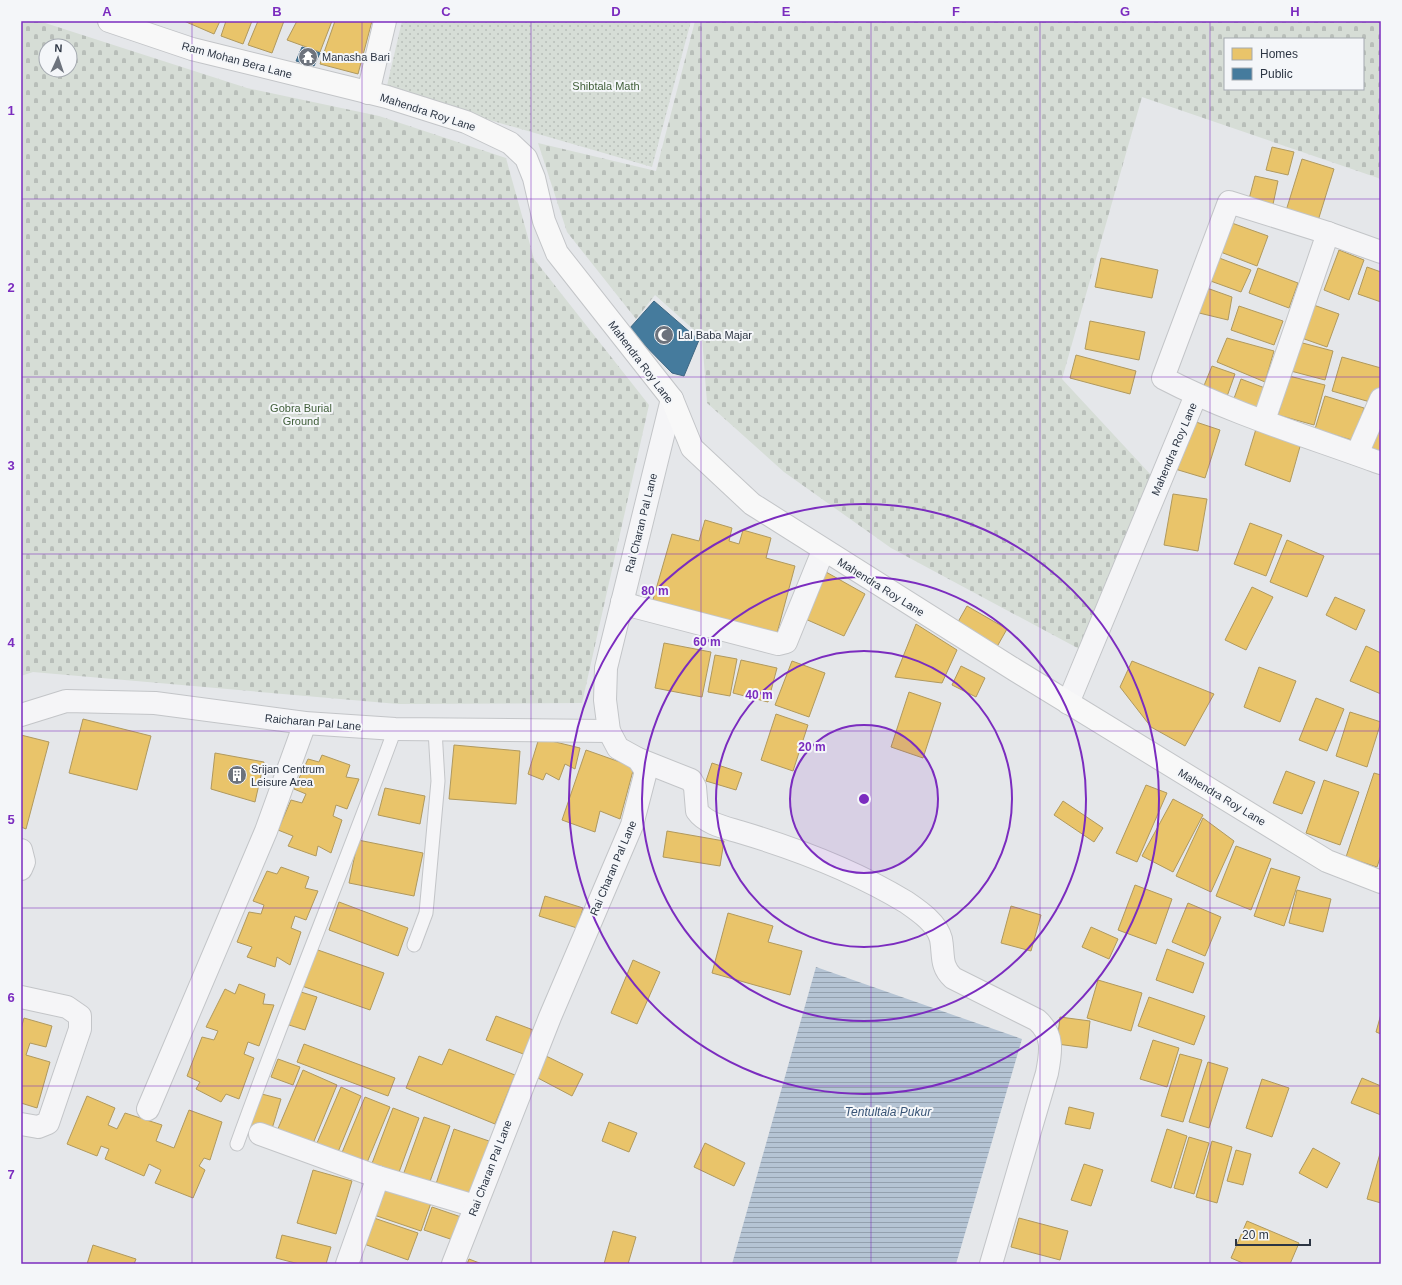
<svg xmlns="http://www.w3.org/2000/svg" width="1402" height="1285" viewBox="0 0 1402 1285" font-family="Arial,sans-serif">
<defs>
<pattern id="cemetery-stones" width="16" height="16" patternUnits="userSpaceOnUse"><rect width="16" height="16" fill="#d6ddd6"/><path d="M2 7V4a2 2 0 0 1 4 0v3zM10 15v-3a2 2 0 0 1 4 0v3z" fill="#b8beb9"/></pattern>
<pattern id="park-dots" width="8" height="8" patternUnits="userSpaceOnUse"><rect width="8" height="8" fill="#d6ddd6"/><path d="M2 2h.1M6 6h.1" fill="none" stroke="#b8beb9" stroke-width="1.8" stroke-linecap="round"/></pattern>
<pattern id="water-rules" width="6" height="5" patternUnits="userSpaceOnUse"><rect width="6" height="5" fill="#b5c4d4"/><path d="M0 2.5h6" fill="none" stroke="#93a0ae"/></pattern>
</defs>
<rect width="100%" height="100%" fill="#e5e7ea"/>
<!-- cemetery -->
<g fill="url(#cemetery-stones)" fill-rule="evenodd">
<path d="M21 21H39L247 88 379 116 506 158 534 259 649 405 582 703 398 704 33 672 21 676ZM46 46H70V70H46Z"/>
<path d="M695 21H1381V179L1142 97 1062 379 1151 475 1083 651 891 548 784 472 707 403 702 337 655 295 636 319 567 232 538 143 656 171ZM1225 39H1363V89H1225Z"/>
</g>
<!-- park -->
<path fill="url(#park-dots)" d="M402 21H691L652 167 386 90Z"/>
<!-- water -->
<path fill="url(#water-rules)" d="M816 967 1022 1039 956 1264H732Z"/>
<!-- homes -->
<g fill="#e9c46a" stroke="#b0995e">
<path d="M184 21H220L214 34Z"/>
<path d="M226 21H252L243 44 221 36Z"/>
<path d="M258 21H284L272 53 248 45Z"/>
<path d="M297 21H332L320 52 287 40Z"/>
<path d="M335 21H372L358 74 320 64Z"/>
<path d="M1272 147 1294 152 1288 175 1266 170Z"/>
<path d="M1302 159 1334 169 1317 224 1285 214Z"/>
<path d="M1255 176 1278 181 1272 209 1248 203Z"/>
<path d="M1229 222 1268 236 1257 266 1218 251Z"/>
<path d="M1339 250 1364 260 1349 300 1324 290Z"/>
<path d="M1214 256 1251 270 1241 292 1205 279Z"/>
<path d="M1101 258 1158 270 1152 298 1095 287Z"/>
<path d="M1367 267 1381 272V302L1358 294Z"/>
<path d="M1258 268 1298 283 1289 308 1249 293Z"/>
<path d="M1204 287 1232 297 1228 320 1195 312Z"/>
<path d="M1308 303 1339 314 1327 347 1296 336Z"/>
<path d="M1239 306 1283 321 1274 345 1231 330Z"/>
<path d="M1090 321 1145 332 1139 360 1085 349Z"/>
<path d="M1227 338 1274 351 1265 382 1217 362Z"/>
<path d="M1295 341 1333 351 1325 380 1287 370Z"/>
<path d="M1076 355 1136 371 1130 394 1070 378Z"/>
<path d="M1342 357 1381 368V389L1377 404 1332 391Z"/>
<path d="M1212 366 1235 374 1225 402 1201 393Z"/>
<path d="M1289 376 1325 385 1314 425 1278 415Z"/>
<path d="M1241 379 1265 388 1257 414 1232 404Z"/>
<path d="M1325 396 1364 408 1355 441 1315 429Z"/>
<path d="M1381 415V456L1364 447Z"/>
<path d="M1190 420 1220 430 1205 478 1175 469Z"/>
<path d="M1256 429 1301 443 1290 482 1245 465Z"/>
<path d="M1173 494 1207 499 1198 551 1164 545Z"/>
<path d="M705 520 732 528 729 541 739 544 743 530 771 538 766 558 795 566 776 637 652 603 672 534 699 541Z"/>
<path d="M1250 523 1282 535 1266 576 1234 564Z"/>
<path d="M1287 540 1324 556 1307 597 1270 582Z"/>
<path d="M826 572 865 594 844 636 803 618Z"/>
<path d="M1252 587 1273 597 1246 650 1225 640Z"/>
<path d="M1335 597 1365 610 1356 630 1326 615Z"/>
<path d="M967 606 1007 629 994 652 954 629Z"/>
<path d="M916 624 957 650 942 683 895 677Z"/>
<path d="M664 643 711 652 702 697 655 688Z"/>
<path d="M1366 646 1381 653V694L1350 681Z"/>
<path d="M715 655 737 659 730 696 708 692Z"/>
<path d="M741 660 777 668 768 702 733 693Z"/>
<path d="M792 661 825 673 809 717 775 705Z"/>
<path d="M1132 661 1214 694 1185 746 1151 727 1120 687Z"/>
<path d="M961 666 985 678 976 697 952 685Z"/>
<path d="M1259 667 1296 681 1280 722 1244 707Z"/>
<path d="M909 692 941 703 923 758 891 747Z"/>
<path d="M1316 698 1344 709 1327 751 1299 740Z"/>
<path d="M1350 712 1381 722 1367 767 1336 756Z"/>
<path d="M776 714 808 725 793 771 761 760Z"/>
<path d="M83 719 151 736 137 790 69 773Z"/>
<path d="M21 735 49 742 26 829 21 827Z"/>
<path d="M539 738 580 748 575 769 565 764 559 780 546 773 543 780 528 774Z"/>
<path d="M454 745 520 751 516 804 449 799Z"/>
<path d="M586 750 634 767 620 819 600 811 595 832 562 820Z"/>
<path d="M215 753 264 762 255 802 211 789Z"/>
<path d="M322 755 350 765 346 777 359 779 347 809 336 805 333 816 342 820 331 853 318 846 316 856 288 846 293 836 278 830 291 800 302 803 306 794 294 789 308 759 319 762Z"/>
<path d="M712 763 742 773 736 790 706 781Z"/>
<path d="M1286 771 1315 782 1302 814 1273 803Z"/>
<path d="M1374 773 1381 775V855L1377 867 1346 857Z"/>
<path d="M1324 780 1359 792 1340 845 1306 833Z"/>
<path d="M1146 785 1167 793 1137 862 1116 853Z"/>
<path d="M385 788 425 796 420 824 378 815Z"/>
<path d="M1173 799 1203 815 1173 872 1142 856Z"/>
<path d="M1063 801 1103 828 1094 842 1054 815Z"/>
<path d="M1203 818 1234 841 1211 892 1176 876Z"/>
<path d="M667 831 724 841 720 866 663 857Z"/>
<path d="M358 840 423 853 414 896 349 883Z"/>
<path d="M1236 846 1271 859 1251 910 1216 896Z"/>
<path d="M281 867 309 877 305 888 318 891 306 920 295 916 291 928 301 932 290 965 277 957 275 967 247 957 252 947 237 942 249 912 261 914 264 905 253 901 267 871 277 874Z"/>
<path d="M1271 868 1300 877 1284 926 1254 916Z"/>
<path d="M1135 885 1172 899 1156 944 1118 930Z"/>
<path d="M1297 890 1331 899 1323 932 1289 923Z"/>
<path d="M545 896 583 908 577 928 539 916Z"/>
<path d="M339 902 408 928 398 956 329 930Z"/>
<path d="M1188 903 1221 917 1205 956 1172 942Z"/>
<path d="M1011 906 1041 915 1031 951 1001 943Z"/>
<path d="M728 913 773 926 768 942 802 951 790 995 712 973Z"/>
<path d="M1091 927 1118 939 1109 959 1082 947Z"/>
<path d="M315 949 384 973 370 1010 302 986Z"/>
<path d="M1167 949 1204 963 1193 993 1156 980Z"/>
<path d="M633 960 660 972 637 1024 611 1013Z"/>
<path d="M1098 980 1142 993 1131 1031 1087 1018Z"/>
<path d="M239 984 265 994 263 1004 274 1005 259 1046 248 1042 244 1054 254 1058 239 1099 226 1094 221 1102 196 1089 200 1082 187 1076 202 1037 214 1040 218 1031 206 1027 225 989 235 994Z"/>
<path d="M301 992 317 997 305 1030 289 1025Z"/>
<path d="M1149 997 1205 1016 1194 1045 1138 1026Z"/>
<path d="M1381 1014V1034L1376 1032Z"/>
<path d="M496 1016 536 1031 526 1055 486 1040Z"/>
<path d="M1060 1017 1090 1021 1087 1048 1057 1044Z"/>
<path d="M24 1018 52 1026 46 1047 30 1043 26 1055 50 1062 37 1108 21 1103V1029Z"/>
<path d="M1153 1040 1179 1048 1167 1087 1140 1079Z"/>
<path d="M304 1044 395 1078 388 1096 297 1062Z"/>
<path d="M449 1049 515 1075 495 1124 406 1088 419 1056 442 1065Z"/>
<path d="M1180 1054 1202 1060 1183 1122 1161 1116Z"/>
<path d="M546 1056 583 1074 572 1096 536 1077Z"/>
<path d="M278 1059 300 1067 293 1085 271 1077Z"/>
<path d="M1208 1062 1228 1068 1209 1128 1189 1122Z"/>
<path d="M303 1070 337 1085 312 1146 277 1131Z"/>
<path d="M1362 1078 1381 1086V1115L1351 1103Z"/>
<path d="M1262 1079 1289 1088 1272 1137 1246 1128Z"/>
<path d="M341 1087 361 1096 338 1152 317 1143Z"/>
<path d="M258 1093 281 1099 271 1132 249 1126Z"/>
<path d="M87 1096 115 1108 108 1125 117 1129 125 1113 162 1125 156 1141 174 1148 189 1110 222 1122 210 1160 204 1158 199 1166 205 1170 193 1198 155 1183 161 1170 149 1164 144 1176 105 1159 109 1149 101 1146 97 1156 67 1144Z"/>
<path d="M365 1097 390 1107 366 1165 341 1155Z"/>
<path d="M1069 1107 1094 1113 1090 1129 1065 1124Z"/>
<path d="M393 1108 419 1118 398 1175 371 1166Z"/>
<path d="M424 1117 450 1126 428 1187 402 1178Z"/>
<path d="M609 1122 637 1133 629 1152 602 1141Z"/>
<path d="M454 1129 489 1141 469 1199 435 1187Z"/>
<path d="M1167 1129 1187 1136 1171 1188 1151 1181Z"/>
<path d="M1189 1137 1209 1143 1194 1194 1174 1188Z"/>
<path d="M1212 1141 1232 1147 1217 1203 1196 1197Z"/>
<path d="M705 1143 745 1163 734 1186 694 1167Z"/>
<path d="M1313 1148 1340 1163 1327 1188 1299 1173Z"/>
<path d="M1236 1150 1251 1154 1243 1185 1227 1181Z"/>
<path d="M1381 1150V1203L1367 1199Z"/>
<path d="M1084 1164 1103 1170 1091 1206 1071 1200Z"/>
<path d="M313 1170 352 1181 336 1234 297 1223Z"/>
<path d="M382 1183 432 1200 421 1231 371 1214Z"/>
<path d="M432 1207 464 1218 456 1241 424 1230Z"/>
<path d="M374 1218 418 1233 408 1260 364 1244Z"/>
<path d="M1019 1218 1068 1231 1060 1260 1011 1247Z"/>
<path d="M1247 1221 1299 1243 1290 1264H1245L1231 1258Z"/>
<path d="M613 1231 636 1237 628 1264H604Z"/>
<path d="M282 1235 331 1247 326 1264H299L276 1258Z"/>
<path d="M93 1245 136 1259 134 1264H87Z"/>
<path d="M469 1259 482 1264H467Z"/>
</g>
<!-- public -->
<g fill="#457b9d" stroke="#3e6682">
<path d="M302 47 320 53 314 66 296 61Z"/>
<path d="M654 301 699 340 684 376 672 373 629 329Z"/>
</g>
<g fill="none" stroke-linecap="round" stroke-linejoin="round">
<!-- lane casing -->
<g stroke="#c3c5c8" stroke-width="15">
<g id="lane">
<path d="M414 945 426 913 438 781 435 730"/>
<path d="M237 1144C287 1005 344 868 395 729"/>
</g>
</g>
<!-- street casing -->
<g stroke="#c3c5c8" stroke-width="24">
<g id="street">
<path d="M1328 233 1381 252"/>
<path d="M1264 420 1328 233 1229 202 1163 378C1230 413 1304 435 1375 461L1381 463"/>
<path d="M1357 454 1381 399"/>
<path d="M622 602 636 607 778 644 786 642 823 551"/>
<path d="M1068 703 1196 395"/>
<path d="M21 715 66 701 155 703 305 723 395 729 609 731"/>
<path d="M638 759 691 780 695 787 697 811C706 824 727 828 740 832 797 849 855 871 906 902 919 911 937 923 941 939 944 955 940 966 953 978L1037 1020C1054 1035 1051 1052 1047 1073L991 1264"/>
<path d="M21 850 24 862 21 869"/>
<path d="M21 997 67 1007 80 1016V1029L48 1123 38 1127 21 1124"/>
<path d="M148 1109 266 831 305 723"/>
<path d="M260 1134 378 1177 475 1206"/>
<path d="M347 1264 378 1177"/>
<path d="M453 1264 550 1017 632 825 646 771 638 759 618 748 609 731 605 700 606 668 672 399"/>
</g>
</g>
<!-- secondary casing -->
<g stroke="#c3c5c8" stroke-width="24">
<g id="secondary">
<path d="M109 21 192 49 387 97 466 122 510 143 526 158 534 178 544 221 557 253 672 399 692 448 752 504 1015 670 1327 861 1381 882"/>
<path d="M368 93 385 21"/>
</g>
</g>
<!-- lane -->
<use href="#lane" stroke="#f5f5f7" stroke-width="13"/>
<!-- street -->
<use href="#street" stroke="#f5f5f7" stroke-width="22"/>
<!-- secondary -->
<use href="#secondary" stroke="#f8f8f8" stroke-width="22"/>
</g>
<!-- grid -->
<path fill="none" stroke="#7b2cbf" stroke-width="1" stroke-opacity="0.55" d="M192 21V1264M362 21V1264M531 21V1264M701 21V1264M871 21V1264M1040 21V1264M1210 21V1264M21 199H1381M21 377H1381M21 554H1381M21 731H1381M21 908H1381M21 1086H1381"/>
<!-- distance rings -->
<circle cx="864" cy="799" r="74" fill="#7b2cbf" fill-opacity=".12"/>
<g fill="none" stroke="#7b2cbf" stroke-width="2">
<circle cx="864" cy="799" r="74"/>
<circle cx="864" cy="799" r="148"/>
<circle cx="864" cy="799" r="222"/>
<circle cx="864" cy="799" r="295"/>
</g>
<!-- icons -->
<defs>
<g id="temple-disc" transform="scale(1)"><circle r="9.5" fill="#6d737d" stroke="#f4f6f9"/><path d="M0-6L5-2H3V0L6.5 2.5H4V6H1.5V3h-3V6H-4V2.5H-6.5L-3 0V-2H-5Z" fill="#fff"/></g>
<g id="mosque-disc" transform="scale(1)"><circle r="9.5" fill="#6d737d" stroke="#f4f6f9"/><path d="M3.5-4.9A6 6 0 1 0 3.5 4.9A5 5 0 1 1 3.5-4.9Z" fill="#fff"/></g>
<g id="building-disc" transform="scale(1)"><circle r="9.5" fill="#6d737d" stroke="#f4f6f9"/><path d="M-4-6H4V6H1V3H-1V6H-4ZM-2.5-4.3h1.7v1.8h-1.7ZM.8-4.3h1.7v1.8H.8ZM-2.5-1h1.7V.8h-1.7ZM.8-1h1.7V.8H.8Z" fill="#fff"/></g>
</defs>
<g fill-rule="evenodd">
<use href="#temple-disc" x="308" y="57"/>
<use href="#mosque-disc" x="664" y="335"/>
<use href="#building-disc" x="237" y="775"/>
</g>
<g text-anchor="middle" stroke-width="4" stroke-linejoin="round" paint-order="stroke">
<!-- poi labels -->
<g font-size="11" fill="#2c3543" stroke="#f4f6f9" text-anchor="start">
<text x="322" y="61">Manasha Bari</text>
<text x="678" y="339">Lal Baba Majar</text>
<text x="251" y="773">Srijan Centrum<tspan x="251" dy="13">Leisure Area</tspan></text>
</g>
<!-- street labels -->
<g font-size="11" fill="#2c3543" stroke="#f4f6f9">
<text transform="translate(237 60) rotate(15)" y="4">Ram Mohan Bera Lane</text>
<text transform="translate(428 112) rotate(18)" y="4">Mahendra Roy Lane</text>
<text transform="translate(641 362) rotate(53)" y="4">Mahendra Roy Lane</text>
<text transform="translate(1174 449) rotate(-67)" y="4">Mahendra Roy Lane</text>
<text transform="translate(641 523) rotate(-76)" y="4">Rai Charan Pal Lane</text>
<text transform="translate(881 587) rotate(32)" y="4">Mahendra Roy Lane</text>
<text transform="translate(313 722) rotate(5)" y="4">Raicharan Pal Lane</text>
<text transform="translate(1222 797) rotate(31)" y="4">Mahendra Roy Lane</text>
<text transform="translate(613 868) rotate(-67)" y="4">Rai Charan Pal Lane</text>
<text transform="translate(490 1168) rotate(-69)" y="4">Rai Charan Pal Lane</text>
</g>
<!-- park labels -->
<g font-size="11" fill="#415f3a" stroke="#f4f6f9">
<text x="606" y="90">Shibtala Math</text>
<text x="301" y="412">Gobra Burial<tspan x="301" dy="13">Ground</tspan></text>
</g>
<!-- water labels -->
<g font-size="12" font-style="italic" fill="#385476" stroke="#f4f6f9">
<text x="888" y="1116">Tentultala Pukur</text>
</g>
</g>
<circle cx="864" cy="799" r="6" fill="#7b2cbf" stroke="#f4f6f9" stroke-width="2"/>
<g font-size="12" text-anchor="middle" font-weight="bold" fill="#7b2cbf" stroke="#f4f6f9" stroke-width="4" stroke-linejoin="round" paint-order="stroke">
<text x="655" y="595">80 m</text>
<text x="707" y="646">60 m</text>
<text x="759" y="699">40 m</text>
<text x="812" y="751">20 m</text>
</g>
<!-- border -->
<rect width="1402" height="1285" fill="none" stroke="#f4f6f9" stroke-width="44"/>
<!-- legend -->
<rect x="1224" y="38" width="140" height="52" fill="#f4f6f9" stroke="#a4a9b0"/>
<rect x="1232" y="48" width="20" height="12" fill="#e9c46a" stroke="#a4a9b0"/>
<text x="1260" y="58" font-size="12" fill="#2c3543">Homes</text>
<rect x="1232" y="68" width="20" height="12" fill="#457b9d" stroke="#a4a9b0"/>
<text x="1260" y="78" font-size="12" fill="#2c3543">Public</text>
<!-- north arrow -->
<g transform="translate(58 58) rotate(3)"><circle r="19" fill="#f4f6f9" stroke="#a4a9b0"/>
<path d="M0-3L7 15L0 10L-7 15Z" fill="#6d737d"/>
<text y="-6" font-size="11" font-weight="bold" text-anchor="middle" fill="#2c3543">N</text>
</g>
<!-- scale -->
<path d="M1236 1239v6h74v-6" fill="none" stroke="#2c3543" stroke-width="2"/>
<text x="1242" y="1239" font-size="12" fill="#2c3543" stroke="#f4f6f9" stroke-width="3" paint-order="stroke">20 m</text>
<rect x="22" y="22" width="1358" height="1241" fill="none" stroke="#7b2cbf" stroke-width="1.5"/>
<g font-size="13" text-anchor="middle" font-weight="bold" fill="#7b2cbf">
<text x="107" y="16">A</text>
<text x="277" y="16">B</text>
<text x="446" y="16">C</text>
<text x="616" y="16">D</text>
<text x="786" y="16">E</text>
<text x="956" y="16">F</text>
<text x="1125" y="16">G</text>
<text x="1295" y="16">H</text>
<text x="11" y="115">1</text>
<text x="11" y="292">2</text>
<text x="11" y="470">3</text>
<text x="11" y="647">4</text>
<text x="11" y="824">5</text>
<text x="11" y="1002">6</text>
<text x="11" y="1179">7</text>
</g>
</svg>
